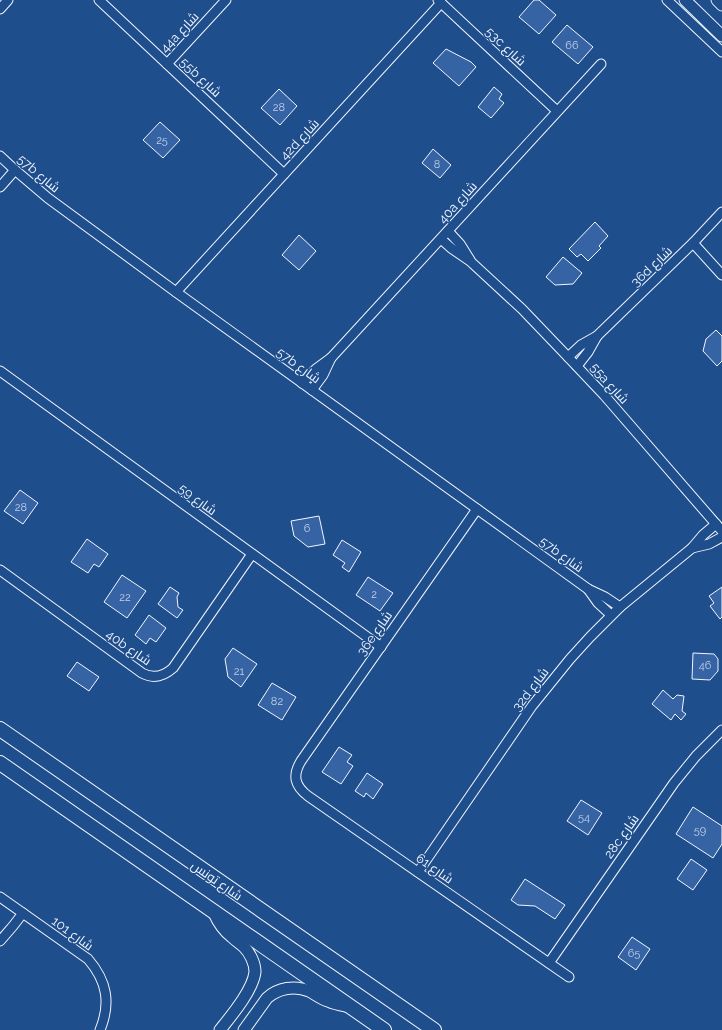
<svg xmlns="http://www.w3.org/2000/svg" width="722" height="1030" viewBox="0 0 722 1030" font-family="Raleway,Cairo,sans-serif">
<rect width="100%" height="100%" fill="#1f4e8c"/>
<!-- building -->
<g fill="#3563a3" stroke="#f2f6ff">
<path d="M534 0H539L556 15 539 34 519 17Z"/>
<path d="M567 25 593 47 578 64 552 42Z"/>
<path d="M446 49 471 62 476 67 459 86 433 63Z"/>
<path d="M494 87 502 94 499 99 504 103 491 118 478 107Z"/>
<path d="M279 89 297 106 280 125 261 108Z"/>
<path d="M160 122 180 140 163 158 143 140Z"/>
<path d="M433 149 451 165 440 178 422 163Z"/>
<path d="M595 222 608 236 599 246 601 248 588 261 581 254 577 257 569 249Z"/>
<path d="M299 235 316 251 299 270 282 255Z"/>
<path d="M563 257 582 273 573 284 555 285 546 277Z"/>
<path d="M716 330 722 336V361L717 366 703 351 706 339Z"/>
<path d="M20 490 38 503 23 524 4 511Z"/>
<path d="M319 516 325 544 308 547 294 536 291 521Z"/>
<path d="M87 539 108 554 99 567 94 564 88 573 71 562Z"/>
<path d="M342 540 361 552 349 572 342 567 345 563 333 555Z"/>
<path d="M122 575 146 591 127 618 104 602Z"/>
<path d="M368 577 393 593 380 611 356 595Z"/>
<path d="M170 587 179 593 177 597 178 607 183 610 177 618 158 604Z"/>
<path d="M722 587V617L720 619 710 606 714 603 709 596Z"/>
<path d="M149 615 166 628 156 642 150 638 146 644 135 635Z"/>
<path d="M233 648 257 664 241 687 228 677 225 659Z"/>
<path d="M693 653 714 654 718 659V671L710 680 692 679Z"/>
<path d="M77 662 99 677 89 691 67 676Z"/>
<path d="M272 683 296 697 282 720 258 705Z"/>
<path d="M663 690 673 699 677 695 684 696 682 711 686 714 681 720 675 714 671 720 652 704Z"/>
<path d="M339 747 352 755 347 762 353 766 341 784 322 772Z"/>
<path d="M367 773 383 784 373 799 366 793 364 797 355 791Z"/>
<path d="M581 800 602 813 588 835 567 821Z"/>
<path d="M693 807 722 826V844L713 858 676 834Z"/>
<path d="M691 859 707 870 693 890 677 879Z"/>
<path d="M525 879 565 905 555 919 535 906 518 905 511 900Z"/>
<path d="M632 937 650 949 636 970 618 957Z"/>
</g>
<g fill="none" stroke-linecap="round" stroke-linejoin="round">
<!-- minor casing -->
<g stroke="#f2f6ff" stroke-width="11">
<g id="minor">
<path d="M99 0 284 174"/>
<path d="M438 0 557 111"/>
<path d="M667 0 722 52"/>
<path d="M0 9 8 0"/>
<path d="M167 64 226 0"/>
<path d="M0 156 15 170 48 198 176 292 588 589 605 597 620 607"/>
<path d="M0 187 15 170"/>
<path d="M448 231 460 244 470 260"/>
<path d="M441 239 451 248 470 261 522 309 568 357 604 395 722 531"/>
<path d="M693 243 722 275"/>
<path d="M176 292 441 3"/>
<path d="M568 357 581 345 597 336 693 243 722 212"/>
<path d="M577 366 588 352 597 336"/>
<path d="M0 371 381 647"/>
<path d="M302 383 316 369 331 358 601 64"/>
<path d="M312 390 323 375 331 358"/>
<path d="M477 509 301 761C292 776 295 786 308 796L569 977"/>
<path d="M692 548 709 544 722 537"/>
<path d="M0 570 142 673C153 679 163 677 173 668L252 554"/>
<path d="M588 589 598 603 611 615"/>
<path d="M418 872 532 706 570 659 590 637 620 607 692 548 703 535 716 524"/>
<path d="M0 897 88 959C107 981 111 1003 100 1030"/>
<path d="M0 941 13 926 23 913"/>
<path d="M549 963 674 783 696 756 722 730"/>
</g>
</g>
<!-- tertiary casing -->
<g stroke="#f2f6ff" stroke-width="13">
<g id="tertiary">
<path d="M685 0 722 36"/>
<path d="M717 0 722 5"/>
<path d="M214 913C218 922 224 931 232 937 236 941 240 943 244 947 250 953 255 963 255 972 253 990 231 1016 220 1030"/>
<path d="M244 1030 267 998C278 988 295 985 309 991 315 994 321 999 328 1001 334 1004 340 1005 346 1006"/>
</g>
</g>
<!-- primary casing -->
<g stroke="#f2f6ff" stroke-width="16">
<g id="primary">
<path d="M0 729 434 1030"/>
<path d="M0 763 384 1030"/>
</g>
</g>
<!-- minor -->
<use href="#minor" stroke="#1f4e8c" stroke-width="9"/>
<!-- tertiary -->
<use href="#tertiary" stroke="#1f4e8c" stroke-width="11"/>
<!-- primary -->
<use href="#primary" stroke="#1f4e8c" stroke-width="14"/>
</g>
<g text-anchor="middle" stroke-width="3" stroke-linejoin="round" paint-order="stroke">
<!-- number labels -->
<g font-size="11" fill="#c3d1e8">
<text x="572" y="49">66</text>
<text x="279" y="111">28</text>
<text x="162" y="144">25</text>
<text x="437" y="168">8</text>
<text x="21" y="511">28</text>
<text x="307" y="532">6</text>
<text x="374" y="598">2</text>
<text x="125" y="601">22</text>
<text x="705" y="669">46</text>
<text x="239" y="675">21</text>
<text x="277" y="705">82</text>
<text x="584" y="821">54</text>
<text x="700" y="834">59</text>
<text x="634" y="957">65</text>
</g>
<!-- street labels -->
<g font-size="13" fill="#f2f6ff" stroke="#1f4e8c">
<text transform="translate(179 32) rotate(-47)" y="5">44a شارع</text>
<text transform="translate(506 46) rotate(43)" y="5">53c شارع</text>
<text transform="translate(201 77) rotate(43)" y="5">55b شارع</text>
<text transform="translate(299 139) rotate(-47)" y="5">42d شارع</text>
<text transform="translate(39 173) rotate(40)" y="5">57b شارع</text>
<text transform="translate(457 202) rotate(-48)" y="5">40a شارع</text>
<text transform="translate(651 266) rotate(-44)" y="5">36d شارع</text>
<text transform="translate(299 365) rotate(36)" y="5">57b شارع</text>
<text transform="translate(610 383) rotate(48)" y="5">55a شارع</text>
<text transform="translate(198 499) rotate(36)" y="5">شارع 59</text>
<text transform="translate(562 554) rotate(36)" y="5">57b شارع</text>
<text transform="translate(374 633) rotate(-55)" y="5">36e شارع</text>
<text transform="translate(129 647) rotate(35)" y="5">40b شارع</text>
<text transform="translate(530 689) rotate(-53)" y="5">32d شارع</text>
<text transform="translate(621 836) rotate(-55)" y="5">28c شارع</text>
<text transform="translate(435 868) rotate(35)" y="5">شارع 61</text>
<text transform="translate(217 880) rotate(35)" y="5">شارع تونس</text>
<text transform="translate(73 933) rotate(36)" y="5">شارع 101</text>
</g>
</g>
</svg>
